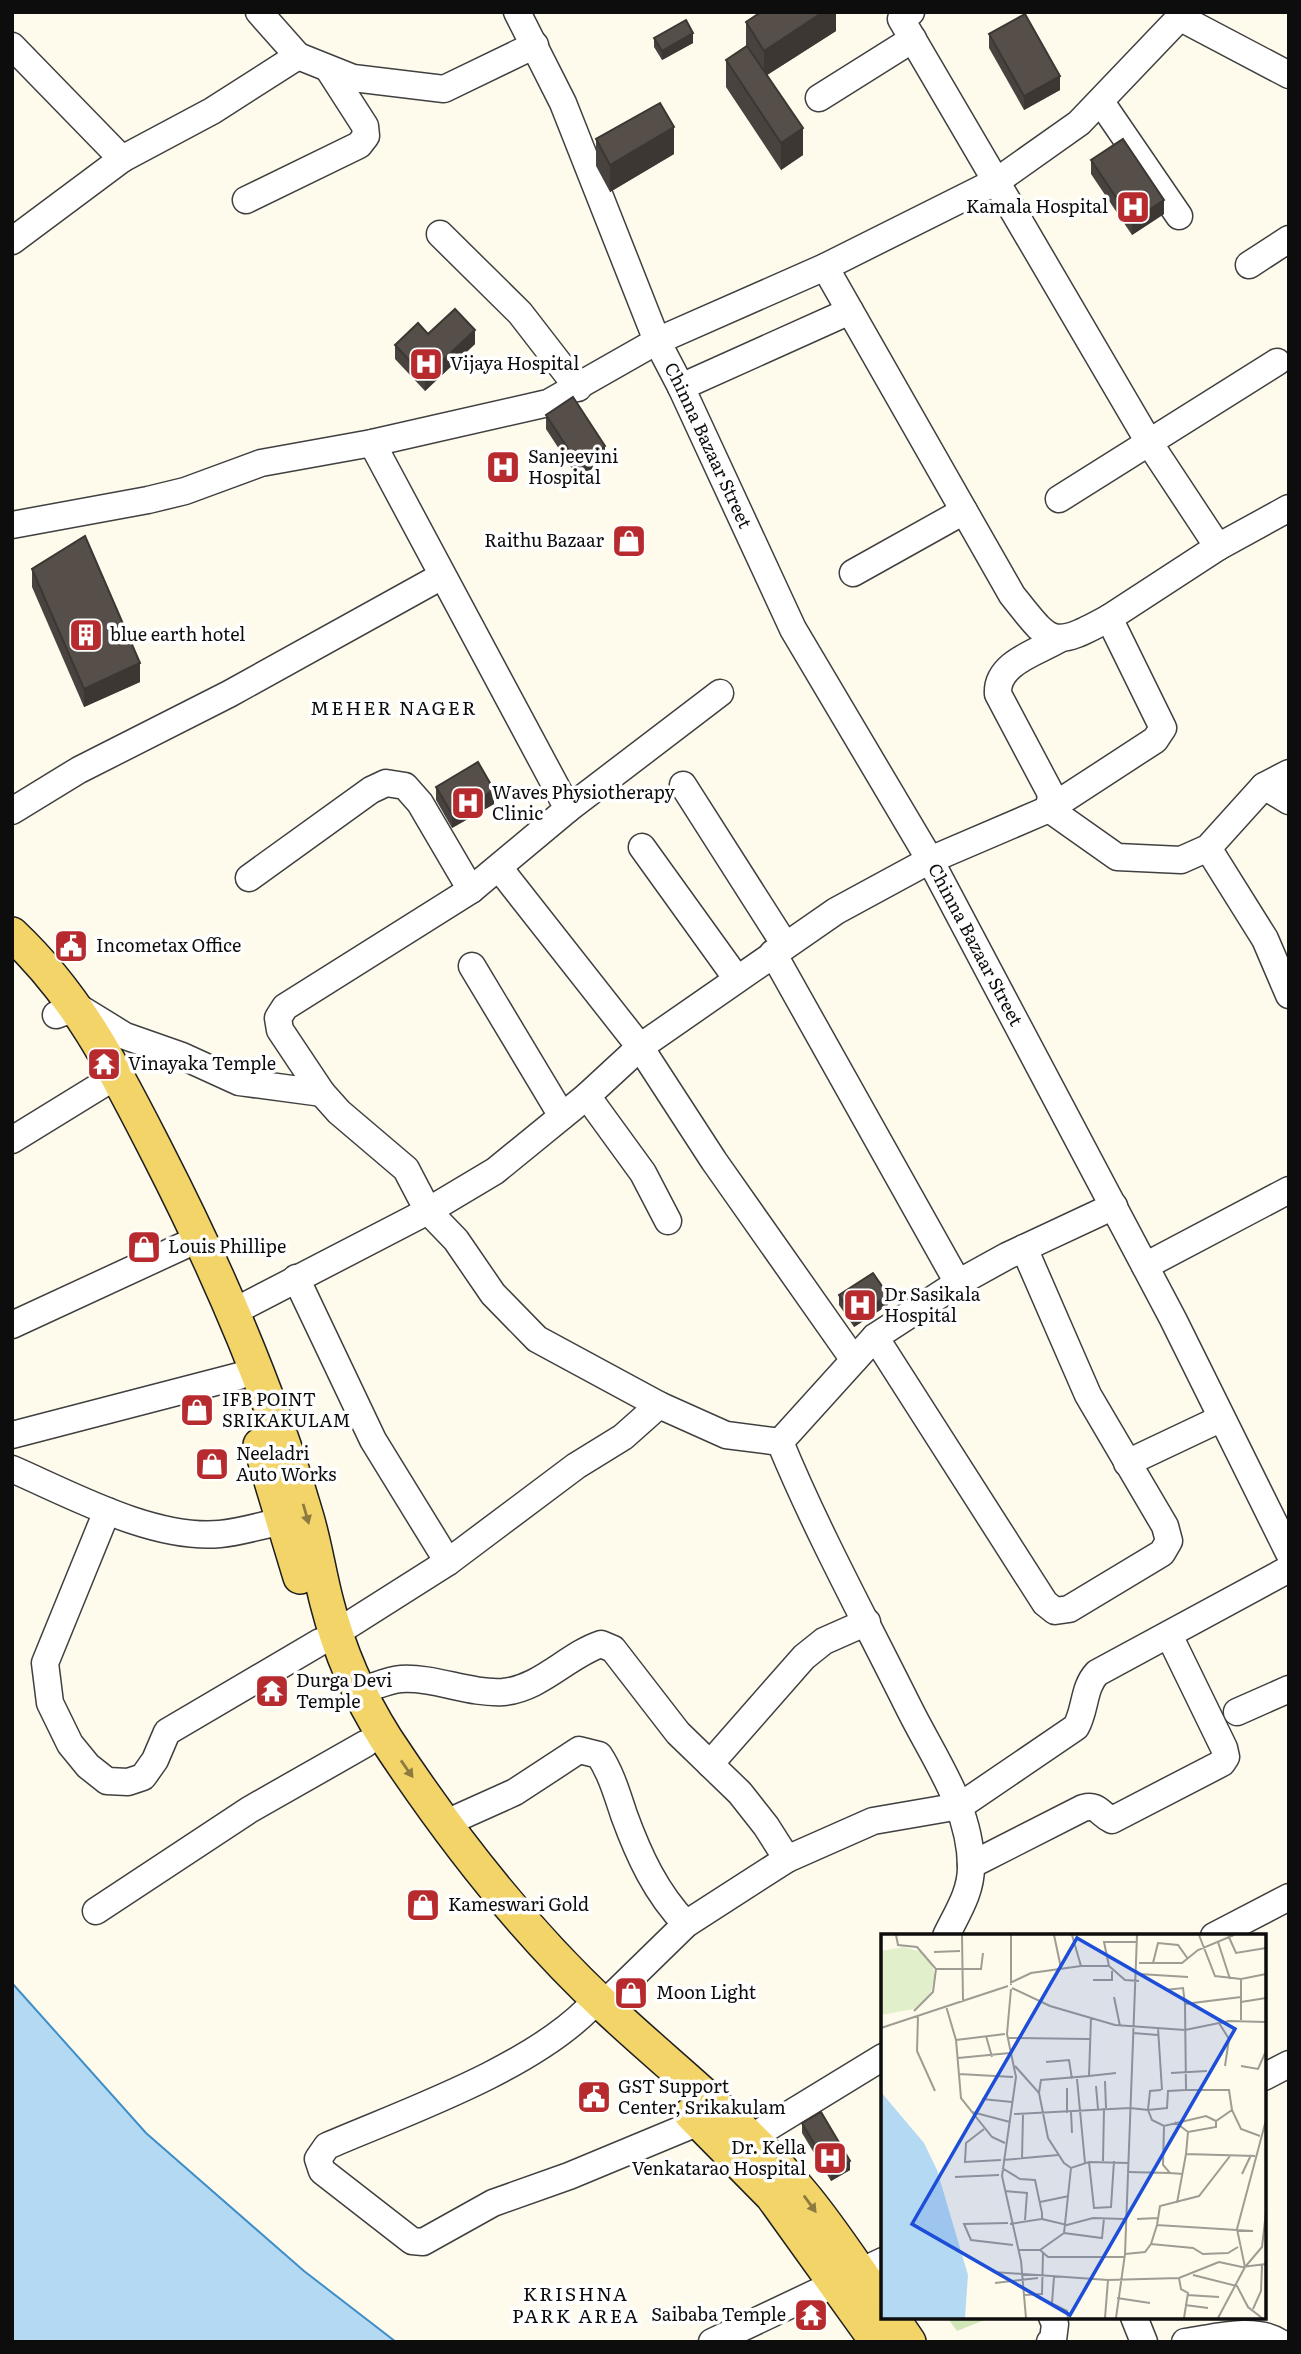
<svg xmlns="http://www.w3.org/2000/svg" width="1301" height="2354" viewBox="0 0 1301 2354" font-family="Literata,serif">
<rect width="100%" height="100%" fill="#fefbed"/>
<!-- green -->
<path fill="#d0e7b8" d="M947 2317H992L957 2331Z"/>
<!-- water -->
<path fill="#b4daf3" stroke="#3e8ec7" stroke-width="2" d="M12 1983 146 2133 304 2271 396 2342H12Z"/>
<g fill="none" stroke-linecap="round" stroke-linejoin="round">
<!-- minor casing -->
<g stroke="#404040" stroke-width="29">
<g id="minor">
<path d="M259 12 298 56"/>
<path id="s1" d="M517 12 563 103 657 341 681 387 793 629 930 860 1173 1319 1289 1553"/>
<path d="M911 12 901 19 1150 444 1218 547 1289 508"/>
<path d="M1179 17 1289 75"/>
<path d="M12 46 122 159 212 111 298 56 353 78 444 89 535 45"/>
<path d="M819 98 913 39"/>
<path d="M1101 102 1179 216"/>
<path d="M246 200 359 145 366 136 365 126 329 70"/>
<path d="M440 234 520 313 578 388"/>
<path d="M12 241 122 159"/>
<path d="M1249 265 1289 239"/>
<path d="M825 267 1012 595C1051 644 1051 650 1109 618"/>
<path d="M681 387 850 311"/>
<path d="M1059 499 1277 362"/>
<path d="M12 525 148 500 185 491 261 463 372 443 548 403 657 341 825 267 997 181 1079 123 1185 12"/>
<path d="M853 573 964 511"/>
<path d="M683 785 785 945"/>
<path d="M1264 786 1289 801"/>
<path d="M568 809 720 693"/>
<path d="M1049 809 1155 740 1163 728 1109 618 1218 547"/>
<path d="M1049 809 1051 794 998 694C996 664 1035 653 1058 640"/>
<path d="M12 811 79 770 229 694 442 576"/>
<path d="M642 847 737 979"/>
<path d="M1208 848 1265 939 1289 995"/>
<path d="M500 869 640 1047 714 1161 854 1360"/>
<path d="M249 878 371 790 386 783 405 786 420 803 471 890"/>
<path d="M773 953 958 1283"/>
<path d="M472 966 562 1116"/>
<path d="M56 1015 78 1007 125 1036 182 1056 239 1082 322 1093 280 1030 278 1018 285 1007 471 890 568 809 372 443"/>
<path d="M322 1093 339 1112 406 1169 428 1211 456 1240 493 1294 537 1339 659 1405 726 1435 780 1442 875 1337 958 1283 1007 1256 1114 1206"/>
<path d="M587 1096 643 1173 668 1221"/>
<path d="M12 1140 103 1084"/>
<path d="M1145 1266 1289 1190"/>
<path d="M296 1278 373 1440 448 1562"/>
<path d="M235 1311 428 1211 495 1171 587 1096 640 1047 836 911 930 860 1049 809 1117 857 1181 860 1208 848 1264 786 1289 773"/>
<path d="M12 1325 183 1246"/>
<path d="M875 1337 1045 1603 1055 1611 1069 1609 1162 1553 1169 1541 1165 1526 1088 1395 1024 1248"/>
<path d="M12 1435 239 1376"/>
<path d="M780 1442C818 1534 866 1621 910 1710 935 1760 971 1809 971 1867 971 1893 957 1913 946 1936"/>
<path d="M1127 1463 1220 1419"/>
<path d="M12 1469C72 1495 153 1540 220 1534 241 1532 263 1525 283 1521"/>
<path d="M107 1511 45 1663 50 1703 70 1744 88 1766 107 1781 128 1782 143 1777 155 1760 167 1732 320 1642"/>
<path d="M336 1633 448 1562 576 1466 623 1437 659 1405"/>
<path d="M359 1691C372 1688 387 1680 401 1679 435 1677 469 1694 503 1692 540 1689 568 1655 601 1644L613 1649 678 1733 740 1793 766 1826 787 1859 686 1924 603 2005"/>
<path d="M1237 1712 1289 1689"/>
<path d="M710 1764 804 1657 824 1641 867 1622"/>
<path d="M446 1823 515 1792 579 1750 599 1755C611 1773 617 1794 624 1815 639 1856 656 1893 686 1924"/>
<path d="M787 1859 873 1821 960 1806 1076 1727C1086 1709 1083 1688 1097 1673L1289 1569"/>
<path d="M971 1865 1083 1808C1099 1804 1099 1814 1112 1820L1222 1763 1226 1757 1224 1748 1169 1635"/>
<path d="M96 1911 249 1810 365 1744"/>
<path d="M1214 1936 1289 1897"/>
<path d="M588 2009C527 2070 406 2112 327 2146L318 2159 322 2171 412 2241 423 2242 493 2203 569 2176 699 2122"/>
<path d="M1264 2077 1289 2064"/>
<path d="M749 2139 883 2057"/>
<path d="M1134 2317 1144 2342"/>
<path d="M712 2342 883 2261"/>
<path d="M1050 2342 1053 2340 1055 2324 1052 2317"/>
<path d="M1185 2342C1214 2338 1254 2326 1279 2342"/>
</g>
</g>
<!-- major casing -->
<g stroke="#1e1e1e" stroke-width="36">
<g id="major">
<path d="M12 934C80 998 116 1072 158 1154 218 1271 269 1388 306 1514 315 1543 319 1573 327 1603 339 1650 360 1698 386 1739 448 1833 525 1932 607 2008 672 2069 749 2128 805 2197 833 2231 857 2269 883 2305"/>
<path d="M260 1445 300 1577"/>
<path d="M691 2114 772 2196 877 2342"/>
<path d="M892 2317 909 2342"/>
</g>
</g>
<!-- minor -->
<use href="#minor" stroke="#fff" stroke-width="26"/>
<!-- major -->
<use href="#major" stroke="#f3d469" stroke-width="33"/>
</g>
<!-- wall -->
<g fill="#49433f">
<path d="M836 12V31L767 75 803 155 781 170 726 87V60L746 47V22Z"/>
<path d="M989 34 1060 90 1024 110 989 48Z"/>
<path d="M654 38 693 43 662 60 654 47Z"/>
<path d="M596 139 674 154 610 192 596 166Z"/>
<path d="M1091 160 1164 214 1132 235 1091 174Z"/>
<path d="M428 334 475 344 425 391 395 359V345Z"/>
<path d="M546 415 605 460 578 478 546 429Z"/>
<path d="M32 569 140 682 84 707 32 587Z"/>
<path d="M436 787 494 804 452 828 436 800Z"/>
<path d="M839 1295 888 1305 854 1327 839 1305Z"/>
<path d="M802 2123 850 2170 831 2181 802 2133Z"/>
</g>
<!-- shaded-wall -->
<g fill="#3c3733">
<path d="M823 12H836V31L764 77V51Z"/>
<path d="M693 33V43L662 60V51Z"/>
<path d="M1060 76V90L1024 110V96Z"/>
<path d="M674 127V154L610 192V165Z"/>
<path d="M803 128V155L781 170V143Z"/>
<path d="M1164 200V214L1132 235V221Z"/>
<path d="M475 330V344L425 391V377Z"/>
<path d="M605 446V460L578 478V464Z"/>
<path d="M140 663V682L84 707V689Z"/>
<path d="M494 790V804L452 828V814Z"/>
<path d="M888 1295V1305L854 1327V1318Z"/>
<path d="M850 2161V2170L831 2181V2172Z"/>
</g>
<!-- building -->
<g fill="#554e49" stroke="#3c3733" stroke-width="2">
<path d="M761 12H823L764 51 746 22Z"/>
<path d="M1025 14 1060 76 1024 96 989 34Z"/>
<path d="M686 20 693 33 662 51 654 38Z"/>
<path d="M747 46 803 128 781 143 726 60Z"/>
<path d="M660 103 674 127 610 165 596 139Z"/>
<path d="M1123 139 1164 200 1132 221 1091 160Z"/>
<path d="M455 309 475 330 425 377 395 345 418 323 428 334Z"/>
<path d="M573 397 605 446 578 464 546 415Z"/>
<path d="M85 536 140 663 84 689 32 569Z"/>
<path d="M478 762 494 790 452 814 436 787Z"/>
<path d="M873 1273 888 1295 854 1318 839 1295Z"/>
<path d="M821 2112 850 2161 831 2172 802 2123Z"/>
</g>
<!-- one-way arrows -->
<defs><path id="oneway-solid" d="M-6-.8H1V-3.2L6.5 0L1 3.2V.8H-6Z" transform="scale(1.75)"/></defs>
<g fill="#8c7a40">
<use href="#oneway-solid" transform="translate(306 1514) rotate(74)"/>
<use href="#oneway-solid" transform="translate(407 1769) rotate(55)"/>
<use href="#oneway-solid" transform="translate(810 2204) rotate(54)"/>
</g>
<!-- icons -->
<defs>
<g id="hospital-square" transform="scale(1.75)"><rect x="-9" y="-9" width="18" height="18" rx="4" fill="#b72b2e" stroke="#fff"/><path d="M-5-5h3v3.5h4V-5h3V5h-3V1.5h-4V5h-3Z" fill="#fff"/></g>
<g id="shop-square" transform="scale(1.75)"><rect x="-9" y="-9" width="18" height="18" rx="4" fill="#b72b2e" stroke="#fff"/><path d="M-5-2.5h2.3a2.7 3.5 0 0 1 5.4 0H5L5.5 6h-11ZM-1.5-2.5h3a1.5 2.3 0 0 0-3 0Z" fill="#fff"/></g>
<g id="building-square" transform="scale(1.75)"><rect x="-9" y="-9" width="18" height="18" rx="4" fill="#b72b2e" stroke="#fff"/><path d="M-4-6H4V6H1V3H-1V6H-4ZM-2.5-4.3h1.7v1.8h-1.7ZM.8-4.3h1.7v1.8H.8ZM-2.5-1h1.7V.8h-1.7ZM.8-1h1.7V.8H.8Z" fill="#fff"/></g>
<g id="civic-square" transform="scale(1.75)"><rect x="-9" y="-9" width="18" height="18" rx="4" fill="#b72b2e" stroke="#fff"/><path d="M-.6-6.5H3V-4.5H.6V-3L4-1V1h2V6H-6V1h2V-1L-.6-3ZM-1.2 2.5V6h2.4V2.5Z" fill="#fff"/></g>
<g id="temple-square" transform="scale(1.75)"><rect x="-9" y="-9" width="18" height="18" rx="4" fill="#b72b2e" stroke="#fff"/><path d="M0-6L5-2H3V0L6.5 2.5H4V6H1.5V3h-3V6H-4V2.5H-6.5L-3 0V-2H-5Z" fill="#fff"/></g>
</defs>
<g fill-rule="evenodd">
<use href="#hospital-square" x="1133" y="207"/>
<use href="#hospital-square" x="426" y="364"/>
<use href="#hospital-square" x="503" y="467"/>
<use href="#shop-square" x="629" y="541"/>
<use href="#building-square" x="86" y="635"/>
<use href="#hospital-square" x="468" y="803"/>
<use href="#civic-square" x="71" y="946"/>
<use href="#temple-square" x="104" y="1064"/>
<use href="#shop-square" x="144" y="1247"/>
<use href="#hospital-square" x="860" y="1305"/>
<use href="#shop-square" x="197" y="1410"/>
<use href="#shop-square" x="212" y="1464"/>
<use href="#temple-square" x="272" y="1691"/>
<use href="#shop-square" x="423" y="1905"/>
<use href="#shop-square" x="631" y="1993"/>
<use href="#civic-square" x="594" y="2097"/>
<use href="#hospital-square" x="830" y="2158"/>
<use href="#temple-square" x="811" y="2315"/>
</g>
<g text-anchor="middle" stroke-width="7" stroke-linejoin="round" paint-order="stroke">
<!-- poi labels -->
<g font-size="18" fill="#0d0d0d" stroke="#fff" text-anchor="start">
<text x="1108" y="213" text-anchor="end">Kamala Hospital</text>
<text x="450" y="370">Vijaya Hospital</text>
<text x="528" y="463">Sanjeevini<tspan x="528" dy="21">Hospital</tspan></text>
<text x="604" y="547" text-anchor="end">Raithu Bazaar</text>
<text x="110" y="641">blue earth hotel</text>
<text x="492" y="799">Waves Physiotherapy<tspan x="492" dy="21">Clinic</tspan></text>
<text x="96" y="952">Incometax Office</text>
<text x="128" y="1070">Vinayaka Temple</text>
<text x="168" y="1253">Louis Phillipe</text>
<text x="884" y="1301">Dr Sasikala<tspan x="884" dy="21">Hospital</tspan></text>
<text x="222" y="1406">IFB POINT<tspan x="222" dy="21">SRIKAKULAM</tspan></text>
<text x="236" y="1460">Neeladri<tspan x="236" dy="21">Auto Works</tspan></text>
<text x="296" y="1687">Durga Devi<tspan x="296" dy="21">Temple</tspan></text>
<text x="448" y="1911">Kameswari Gold</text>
<text x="656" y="1999">Moon Light</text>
<text x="618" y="2093">GST Support<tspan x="618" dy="21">Center, Srikakulam</tspan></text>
<text x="806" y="2154" text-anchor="end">Dr. Kella<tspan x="806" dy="21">Venkatarao Hospital</tspan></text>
<text x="786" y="2321" text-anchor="end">Saibaba Temple</text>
</g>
<!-- street labels -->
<g font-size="18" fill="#0d0d0d" stroke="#fff">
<text dy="6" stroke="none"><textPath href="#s1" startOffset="474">Chinna Bazaar Street</textPath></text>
<text dy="6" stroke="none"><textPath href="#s1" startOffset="1041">Chinna Bazaar Street</textPath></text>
</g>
<!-- neighbourhood labels -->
<g font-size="19" letter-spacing="2" fill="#0d0d0d" stroke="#fff">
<text x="394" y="715">MEHER NAGER</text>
<text x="576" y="2301">KRISHNA<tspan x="576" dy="22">PARK AREA</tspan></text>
</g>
</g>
<!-- overview -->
<g transform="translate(881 1934)">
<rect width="385" height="385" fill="#fefbed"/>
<path d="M23 13 40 18 51 31 54 42 49 61 33 75 0 81V17Z" fill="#e1efca"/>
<path d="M0 158 43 209 56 236 87 341 84 384H0Z" fill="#b4daf3"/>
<path fill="none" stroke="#9e9c93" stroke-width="2" d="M15 1 17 11 36 13 55 35 52 58 33 77M81 1 82 67M130 1V51M173 1 180 34M191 1 200 32H228L244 46 258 47M318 1 334 42 360 45M347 1 355 19 385 14M337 8 349 45M53 18 79 17M258 29H301L317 16 353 1M272 29 277 9 297 11 307 25M228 32 223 8H256M55 35H100L102 19M258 40 307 43M212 46H231V37M129 49 150 39 200 32M131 54 169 72 234 91 304 96 348 87 385 88M130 55 126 100 135 143 121 242 140 327 145 384M284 56 302 54 304 70M233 63 239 92M360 68 385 64M65 72 75 106 80 164 111 203 124 209M37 82 36 117 54 157M360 86V45L385 40M338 89 348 105 344 132M0 94 127 52M277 94 281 156M252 99 277 101M105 102 111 123M127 104 209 105M75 106 124 100M77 124 129 119M165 128 188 126 191 145M134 132 158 159 160 146 208 142 210 84M360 132 377 135 385 117M290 139 326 137M78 140 132 143M208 142 235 139M196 145 204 229M224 147 225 174M215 152 217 175M186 154V179M280 156 269 157 267 176 286 174 287 157 305 156M158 159 167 204 183 229 190 234 208 228 247 229M101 165 131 168M351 176 348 156H305L304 70 360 63M91 178 129 188M190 178 191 199M133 180 249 174 267 176 271 186 283 192 325 182 335 187 351 176 360 195 379 202M294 188 307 198 335 193V187M283 192 282 231 289 239 302 240M103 195 85 209 84 228 120 226M307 198 305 220 374 222M141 225 142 180M122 226 177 221M222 227 223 174M208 228 213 274 230 273 233 227M121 234 139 245 154 246 161 279V285L129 290M246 238 289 239M361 240 370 221M74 243 118 241M124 257 146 259 144 286M159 268 188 262M296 269 305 220M161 285 186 291 212 284 243 285M256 285 277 284M127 289 83 290 90 306 132 311M276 291 279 272 318 262 349 222M183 299 221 304 223 284M270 310 276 291 372 297M137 316H159L183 299 190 234M159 316 167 323H243M244 320 264 318 270 310 312 314 322 320 347 319 357 313M338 328 361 333 385 330M364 333 381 313 385 278M112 338 227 346 298 344 338 328M312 341 356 352 367 373 381 384M298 344 300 355 307 359 303 384M114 349 157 344M143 361 161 360 162 319M306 361 338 363M156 362 186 377 187 384M236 364 269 369M171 369 173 343M304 371 327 374M372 375 380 357 381 331M224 384 227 346M235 384 244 320 256 1M337 384 364 333 356 295 385 186"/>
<path fill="#1d4ed8" fill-opacity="0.15" stroke="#1d4ed8" stroke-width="3.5" d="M196 4 354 95 189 381 31 290Z"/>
<rect width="385" height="385" fill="none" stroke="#0d0d0d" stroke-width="3.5"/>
</g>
<!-- border -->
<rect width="1301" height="2354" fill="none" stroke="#0d0d0d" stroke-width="28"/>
</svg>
